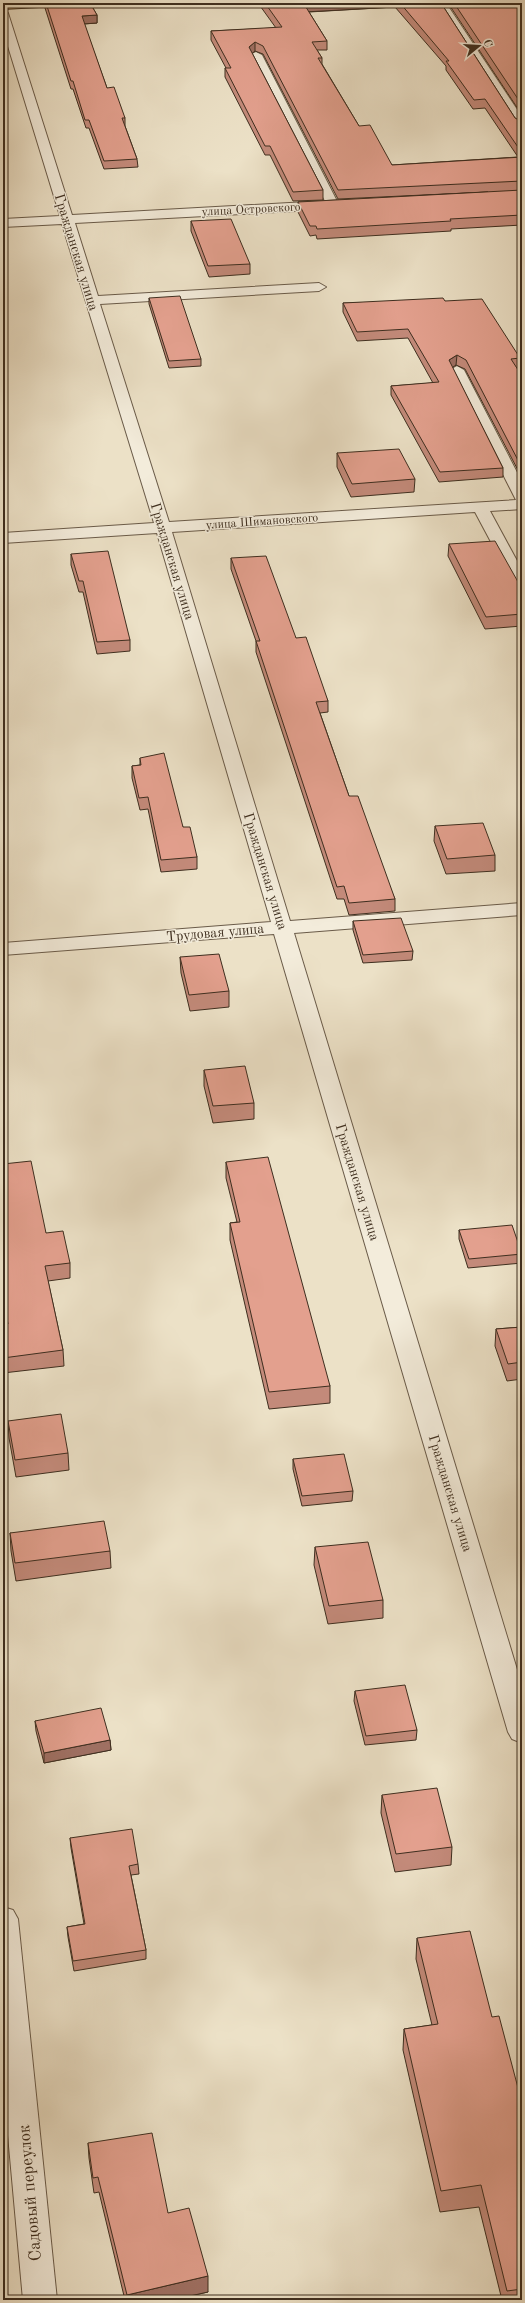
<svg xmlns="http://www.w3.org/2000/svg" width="525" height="2303" viewBox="0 0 525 2303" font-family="'Old Standard TT',serif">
<rect width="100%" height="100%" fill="#ece1c7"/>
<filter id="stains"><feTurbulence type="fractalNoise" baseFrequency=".005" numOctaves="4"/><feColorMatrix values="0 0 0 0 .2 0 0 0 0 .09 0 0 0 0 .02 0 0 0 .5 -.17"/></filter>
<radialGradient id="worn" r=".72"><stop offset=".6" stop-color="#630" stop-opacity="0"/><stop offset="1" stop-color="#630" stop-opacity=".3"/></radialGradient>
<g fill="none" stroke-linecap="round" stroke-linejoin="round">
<!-- minor casing -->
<g stroke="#6a5b49" stroke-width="2">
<g id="minor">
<path d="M436 3H446L522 117V130L516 126Z"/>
<path d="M3 10 8 13 72 215 325 201 250 55 256 52 262 55 339 205 333 209 75 223 98 296 319 283 326 287 319 291 100 304 169 522 516 500 450 370 457 366 464 370 522 482V509L490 511 522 570V590L516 588 514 585 475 512 172 532 290 921 522 903V915L294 933 522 1686V1743L512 1739 508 1732 274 934 3 955V943L271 922 157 533 3 543V533L154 523 62 224 3 227V219L60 216 3 30Z"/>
<path d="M3 1907 13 1910 18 1919 57 2300H23L3 2080Z"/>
</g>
</g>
<!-- major casing -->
<g stroke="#3e2e1f" stroke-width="2">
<path id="major" d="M3 3H62L57 6 3 9Z"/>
</g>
<!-- minor -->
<use href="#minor" fill="#f3ecdb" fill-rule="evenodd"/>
<!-- major -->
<use href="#major" fill="#e6c084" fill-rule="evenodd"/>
</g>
<!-- wall -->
<g fill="#c38a7a" stroke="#3e2e1f" fill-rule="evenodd">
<path d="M45 3H90L97 15V23L84 24 107 88 125 118V126L137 159 138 167 104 169 89 128H86L73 89H71L45 8Z"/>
<path d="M258 3H441L515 118 522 122V225L451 229V231L317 239 316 235 310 236 298 212V202L488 192 338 199 263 54 255 51 252 53 323 190V200L293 201 270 155H265L225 77V68H226L211 40V31L276 28ZM395 7 446 66V70L473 109 485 108 518 157 392 165 359 126 322 64V58L317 50H327V41L309 12Z"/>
<path d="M448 3H514L522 13V115Z"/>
<path d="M191 221 250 264V274L209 277 191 231Z"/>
<path d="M149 298 201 359V366L169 368 149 304Z"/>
<path d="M445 301 520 358V367L517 368 522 376V476H521L465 369 456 365 452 367 503 468V477L439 482 391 395V386L433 383 408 338 357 341 343 312V303Z"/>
<path d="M337 453 415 479 414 492 351 497 337 467Z"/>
<path d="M449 544 522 589V626L485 629 448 556Z"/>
<path d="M71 554 130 640V651L97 654 83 592H79L71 565Z"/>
<path d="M231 558 296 638 328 701V712L320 713 349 796 395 899V911L349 915 344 899H337L256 652V641L231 569Z"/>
<path d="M522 676V688L521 686V677Z"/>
<path d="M140 758 183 827 197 857V869L161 872 148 809 140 810 132 778V766L140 765Z"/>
<path d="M435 826 495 855V871L446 874 434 841Z"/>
<path d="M353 921 413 951 412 960 363 963 353 930Z"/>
<path d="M180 957 229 991V1007L190 1011 181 973Z"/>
<path d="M204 1070 254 1103V1119L213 1123 204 1086Z"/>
<path d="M226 1162 330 1386V1403L269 1409 230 1240V1223L237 1222 226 1178Z"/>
<path d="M3 1164 46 1233 70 1263V1278L48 1281 63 1350 64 1366 3 1373V1325L6 1324 3 1307Z"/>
<path d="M459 1230 522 1253V1263L468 1268 459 1239Z"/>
<path d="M522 1327V1379L507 1381 495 1346 496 1329Z"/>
<path d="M8 1421 68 1453 69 1470 16 1477 9 1438Z"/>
<path d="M520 1443H522V1469L519 1460Z"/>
<path d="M293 1459 353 1491 352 1501 302 1506 293 1469Z"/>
<path d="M10 1533 110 1551 111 1568 16 1581 11 1551Z"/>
<path d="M315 1547 383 1600V1618L328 1624 314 1565Z"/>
<path d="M355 1691 417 1730 416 1740 365 1745 354 1701Z"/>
<path d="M35 1721 110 1740 111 1750 44 1763 36 1731Z"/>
<path d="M382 1795 452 1847 451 1865 395 1872 381 1813Z"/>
<path d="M70 1838 138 1864 139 1874 131 1875 146 1950V1959L74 1971 68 1937 67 1927 84 1924 71 1848Z"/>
<path d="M417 1938 492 2017 522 2103V2300H502L479 2207 440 2212 403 2050 404 2029 432 2025 416 1959Z"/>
<path d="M88 2143 168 2213 208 2292 172 2300H125L99 2192 94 2193 89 2158Z"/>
</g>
<!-- shaded-wall -->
<g fill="#9f7063" stroke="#3e2e1f">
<path d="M314 3H395V7L304 12V4Z"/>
<path d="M97 15V23L82 24V16Z"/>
<path d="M255 42V51L249 56V47Z"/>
<path d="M457 355 456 365 449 370V360Z"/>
<path d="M110 1740 111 1750 44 1763V1753Z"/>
<path d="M208 2276V2292L172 2300H127V2295Z"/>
</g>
<!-- building -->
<g fill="#e3a08e" stroke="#3e2e1f">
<path d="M46 3H90L97 15 82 16 107 88 114 87 125 118H122L137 159 104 161 89 120H85L73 81H71Z"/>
<path d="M265 3H314L304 4 327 41 312 42 322 58H318L359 126 370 125 392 165 522 157V181L338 190 263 46 255 42 249 47 323 190 293 192 270 146H265L225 68H231L211 31 282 27Z"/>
<path d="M400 3H441L515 118 522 122V153L485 99 474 100 446 61H449Z"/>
<path d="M454 3H514L522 13V105Z"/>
<path d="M522 190V215L450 219 451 221 317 229 316 226H310L298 202Z"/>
<path d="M231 219 250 264 208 266 191 221Z"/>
<path d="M180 296 201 359 169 361 149 298Z"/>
<path d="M443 298 445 301 482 299 520 358 511 359 522 376V466H521L466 360 457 355 449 360 503 468 440 472 391 386 439 382 408 329 357 332 343 303Z"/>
<path d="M399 449 415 479 352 484 337 453Z"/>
<path d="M495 541 522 589V614L486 617 449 544Z"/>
<path d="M108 551 130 640 97 642 83 581H79L71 554Z"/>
<path d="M266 556 296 638 306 637 328 701 316 702 349 796H358L395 899 349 903 344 886 337 887 256 641H260L231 558Z"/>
<path d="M164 753 183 827H190L197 857 161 860 148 797 139 798 132 766 141 765 140 758Z"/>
<path d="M483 823 495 855 447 859 435 826Z"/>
<path d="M401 918 413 951 363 955 353 921Z"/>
<path d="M219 954 229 991 189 995 180 957Z"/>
<path d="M245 1066 254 1103 213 1106 204 1070Z"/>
<path d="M268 1157 330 1386 269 1392 230 1223 240 1222 226 1162Z"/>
<path d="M31 1161 46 1233 63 1231 70 1263 45 1266 63 1350 3 1358V1325L8 1324 3 1297V1164Z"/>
<path d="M512 1225 522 1254 469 1259 459 1230Z"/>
<path d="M522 1327V1362L508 1364 496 1329Z"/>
<path d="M61 1414 68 1453 15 1460 8 1421Z"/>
<path d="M344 1454 353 1491 302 1496 293 1459Z"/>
<path d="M104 1521 110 1551 15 1563 10 1533Z"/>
<path d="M368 1542 383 1600 329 1606 315 1547Z"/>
<path d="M405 1685 417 1730 366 1736 355 1691Z"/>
<path d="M101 1708 110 1740 44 1753 35 1721Z"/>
<path d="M437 1788 452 1847 396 1854 382 1795Z"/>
<path d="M132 1829 138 1864 129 1866 146 1950 73 1961 67 1927 85 1924 70 1838Z"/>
<path d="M470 1931 492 2017 499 2016 522 2103V2289L507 2291 481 2185 441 2191 404 2029 438 2024 417 1938Z"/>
<path d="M152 2133 168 2213 189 2208 208 2276 127 2295 98 2177 93 2178 88 2143Z"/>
</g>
<g text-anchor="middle" stroke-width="3" stroke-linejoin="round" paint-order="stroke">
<!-- far-street labels -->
<g font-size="12" fill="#3e2e1f" stroke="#f3ecdb">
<text transform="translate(251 209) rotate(-3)" y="4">улица Островского</text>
<text transform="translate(262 521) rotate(-4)" y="4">улица Шимановского</text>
</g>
<!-- street labels -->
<g font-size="14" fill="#3e2e1f" stroke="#f3ecdb">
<text transform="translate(77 252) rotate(73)" y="5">Гражданская улица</text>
<text transform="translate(173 561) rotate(73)" y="5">Гражданская улица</text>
<text transform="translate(266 871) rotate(73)" y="5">Гражданская улица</text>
<text transform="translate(215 932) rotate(-5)" y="5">Трудовая улица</text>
<text transform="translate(358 1182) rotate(73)" y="5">Гражданская улица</text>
<text transform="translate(451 1493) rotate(73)" y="5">Гражданская улица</text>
</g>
<!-- near-street labels -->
<g font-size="17" fill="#3e2e1f" stroke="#f3ecdb">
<text transform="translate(29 2193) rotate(-95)" y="6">Садовый переулок</text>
</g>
</g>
<!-- margin -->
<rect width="525" height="2303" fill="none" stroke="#ece1c7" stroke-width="16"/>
<rect x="4" y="4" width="517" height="2295" fill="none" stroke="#3e2e1f" stroke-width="2"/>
<rect x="8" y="8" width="509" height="2287" fill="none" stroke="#3e2e1f"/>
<!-- north arrow -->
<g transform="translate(479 46) rotate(72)" stroke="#f3ecdb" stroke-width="3" paint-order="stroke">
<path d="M0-3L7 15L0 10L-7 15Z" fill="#3e2e1f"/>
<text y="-6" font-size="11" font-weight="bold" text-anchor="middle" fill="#3e2e1f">С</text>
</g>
<rect width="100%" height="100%" filter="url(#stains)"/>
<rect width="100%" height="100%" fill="url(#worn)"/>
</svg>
